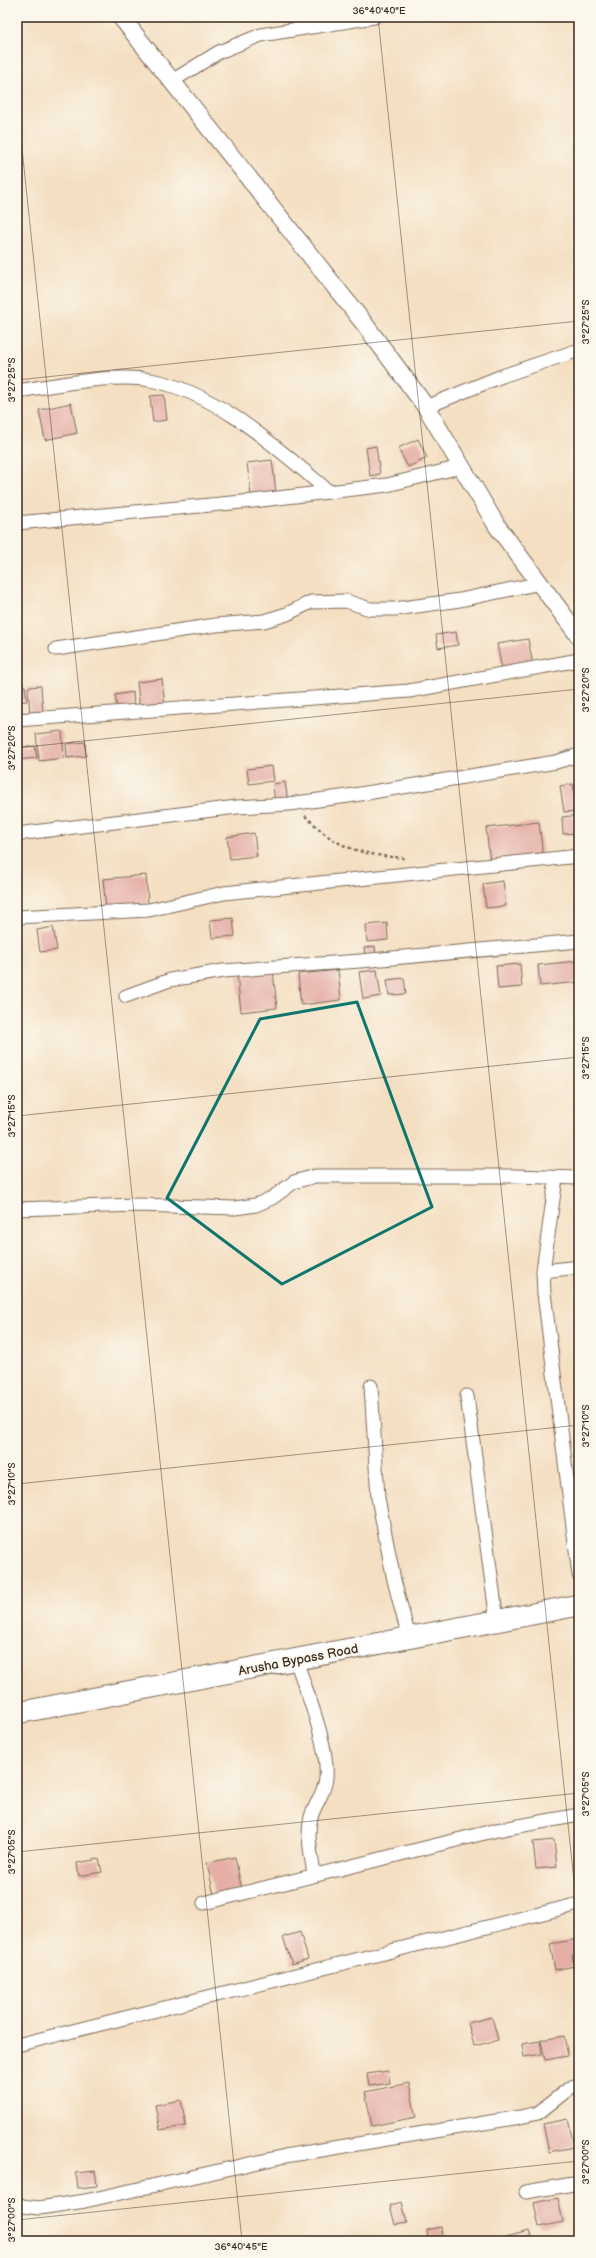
<svg xmlns="http://www.w3.org/2000/svg" width="596" height="2258" viewBox="0 0 596 2258" font-family="'Balsamiq Sans',sans-serif">
<rect width="100%" height="100%" fill="#fbf7ec"/>
<filter id="ink" filterUnits="userSpaceOnUse"><feTurbulence type="fractalNoise" baseFrequency=".025" numOctaves="2"/><feDisplacementMap in="SourceGraphic" scale="8" xChannelSelector="R" yChannelSelector="G"/><feConvolveMatrix kernelMatrix="1 2 1 2 8 2 1 2 1" color-interpolation-filters="sRGB"/></filter>
<filter id="wash" filterUnits="userSpaceOnUse"><feTurbulence type="fractalNoise" baseFrequency=".012" numOctaves="4" result="noise"/><feDisplacementMap in="SourceGraphic" scale="16" xChannelSelector="R" yChannelSelector="G"/><feGaussianBlur stdDeviation="0.9" result="paint"/><feColorMatrix in="noise" values="0 0 0 0 0 0 0 0 0 0 0 0 0 0 0 0 0 1.4 0 .05"/><feComposite in="paint" operator="in"/></filter>
<g filter="url(#wash)">
<rect width="100%" height="100%" fill="#f4dfc2"/>
<g id="blocks">
<!-- building -->
<g fill="#e5afa7">
<path d="M164 395 167 420 153 422 150 396Z"/>
<path d="M71 403 77 433 45 440 39 410Z"/>
<path d="M418 439 427 458 408 467 398 448Z"/>
<path d="M376 446 380 474 370 476 366 448Z"/>
<path d="M272 460 276 492 251 495 247 463Z"/>
<path d="M456 632 458 645 438 648 436 635Z"/>
<path d="M528 639 534 670 503 675 497 644Z"/>
<path d="M162 679 165 707 140 710 137 682Z"/>
<path d="M25 686 27 701 17 702V687Z"/>
<path d="M41 686 43 714 30 715 28 687Z"/>
<path d="M133 692 134 707 117 709 115 695Z"/>
<path d="M62 731 64 758 39 761 36 734Z"/>
<path d="M85 742 86 756 67 758 66 744Z"/>
<path d="M35 746 37 758 17 760V747Z"/>
<path d="M272 766 274 781 249 784 247 769Z"/>
<path d="M285 782 288 802 275 804 273 784Z"/>
<path d="M573 784 575 800H579V811L564 812 560 786Z"/>
<path d="M579 815V833L563 834 562 817Z"/>
<path d="M539 822 543 856 490 862 486 828Z"/>
<path d="M254 833 257 856 230 859 227 837Z"/>
<path d="M146 875 148 904 106 908 103 879Z"/>
<path d="M503 881 506 906 486 908 483 884Z"/>
<path d="M233 918 235 936 212 938 210 920Z"/>
<path d="M387 923 388 940 367 942 366 925Z"/>
<path d="M53 927 57 950 40 952 37 930Z"/>
<path d="M375 946 376 955 365 956 364 948Z"/>
<path d="M577 961 579 982 540 986 538 965Z"/>
<path d="M520 964 522 987 498 989 496 966Z"/>
<path d="M338 970 341 1000 301 1005 298 974Z"/>
<path d="M377 970 381 996 363 999 359 972Z"/>
<path d="M273 971 277 1008 241 1012 237 975Z"/>
<path d="M404 978 406 994 389 995 387 980Z"/>
<path d="M554 1840 557 1867 536 1869 533 1842Z"/>
<path d="M235 1857 242 1890 214 1895 207 1863Z"/>
<path d="M99 1859 102 1872 79 1876 77 1863Z"/>
<path d="M300 1932 308 1959 292 1964 283 1937Z"/>
<path d="M578 1939 579 1954 572 1955 574 1966 555 1970 550 1944Z"/>
<path d="M492 2017 498 2040 474 2046 468 2023Z"/>
<path d="M564 2036 568 2056 545 2060 541 2040Z"/>
<path d="M540 2041 542 2054 524 2057 522 2044Z"/>
<path d="M388 2071 390 2083 369 2086 367 2074Z"/>
<path d="M409 2083 416 2117 372 2126 365 2092Z"/>
<path d="M181 2100 186 2126 160 2130 155 2105Z"/>
<path d="M568 2119 574 2147 549 2152 543 2124Z"/>
<path d="M95 2171 97 2186 78 2188 76 2173Z"/>
<path d="M558 2198 563 2222 539 2227 534 2203Z"/>
<path d="M402 2202 407 2223 395 2225 390 2205Z"/>
<path d="M441 2227 443 2241H428L427 2230Z"/>
<path d="M529 2231 532 2241H507L506 2237Z"/>
</g>
</g>
</g>
<g filter="url(#ink)">
<use href="#blocks" fill-opacity="0" stroke="#7c6957" stroke-width="1"/>
<g fill="none" stroke-linecap="round" stroke-linejoin="round">
<!-- minor casing -->
<g stroke="#7c6957" stroke-width="15">
<g id="minor">
<path d="M172 81 219 52 261 35 374 17"/>
<path d="M17 391C54 386 114 373 150 380 217 392 277 448 328 491"/>
<path d="M426 407 502 376 579 350"/>
<path d="M17 523 253 501 387 485 460 467"/>
<path d="M56 649 216 625 264 621 287 614 311 602 346 601 370 609H395L460 600 541 583"/>
<path d="M17 720 409 691 579 660"/>
<path d="M17 834 237 807 289 804 348 796 556 762 579 755"/>
<path d="M17 917 149 910 224 893 579 856"/>
<path d="M126 996 170 980 223 971 360 961 579 941"/>
<path d="M556 1178 543 1271 544 1293 579 1575"/>
<path d="M17 1209 138 1205 235 1208 256 1205 272 1198 294 1182 315 1176H514L579 1178"/>
<path d="M543 1271 579 1267"/>
<path d="M371 1386 378 1498 394 1580 409 1638"/>
<path d="M467 1396 497 1621"/>
<path d="M296 1660C306 1691 329 1745 326 1778 325 1793 315 1803 311 1817 306 1836 312 1857 314 1875"/>
<path d="M204 1903 497 1830 579 1815"/>
<path d="M17 2045 579 1904"/>
<path d="M526 2192 579 2183"/>
<path d="M17 2203 22 2206 39 2208 85 2201 285 2156 520 2117 538 2113 571 2087 579 2085"/>
</g>
</g>
<!-- tertiary casing -->
<g stroke="#7c6957" stroke-width="19">
<path id="tertiary" d="M121 17 363 322 426 407 497 526 579 636"/>
</g>
<!-- primary casing -->
<g stroke="#7c6957" stroke-width="23">
<path id="primary" d="M17 1713 579 1605"/>
</g>
<!-- path -->
<path stroke="#7c6957" stroke-width="2.5" stroke-dasharray="3 3" stroke-linecap="butt" d="M305 816C312 822 319 829 326 835 350 852 375 856 404 858"/>
<!-- minor -->
<use href="#minor" stroke="#fff" stroke-width="13"/>
<!-- tertiary -->
<use href="#tertiary" stroke="#fff" stroke-width="17"/>
<!-- primary -->
<use href="#primary" stroke="#fff" stroke-width="21"/>
</g>
</g>
<!-- marked area -->
<path fill="none" stroke="#0f766e" stroke-width="3" stroke-linejoin="round" d="M357 1002 432 1207 282 1284 167 1198 260 1019Z"/>
<!-- ticks -->
<path fill="none" stroke="#3b2a1e" stroke-width="1" stroke-opacity="0.45" d="M378 17 579 1929M17 101 242 2241M17 380 579 321M17 748 579 689M17 1116 579 1057M17 1484 579 1425M17 1852 579 1793M17 2220 579 2161"/>
<g text-anchor="middle" stroke-width="3.5" stroke-linejoin="round" paint-order="stroke">
<!-- street labels -->
<g font-size="13" fill="#3b2a1e" stroke="#fbf7ec">
<text transform="translate(298 1659) rotate(-11)" y="5">Arusha Bypass Road</text>
</g>
</g>
<!-- margin -->
<rect width="596" height="2258" fill="none" stroke="#fbf7ec" stroke-width="44"/>
<rect x="22" y="22" width="552" height="2214" fill="none" stroke="#3b2a1e" stroke-width="1.5"/>
<g font-size="10" text-anchor="middle" fill="#3b2a1e">
<text x="379" y="14">36°40'40"E</text>
<text transform="translate(585 322) rotate(-90)" y="4">3°27'25"S</text>
<text transform="translate(11 380) rotate(-90)" y="4">3°27'25"S</text>
<text transform="translate(585 690) rotate(-90)" y="4">3°27'20"S</text>
<text transform="translate(11 748) rotate(-90)" y="4">3°27'20"S</text>
<text transform="translate(585 1058) rotate(-90)" y="4">3°27'15"S</text>
<text transform="translate(11 1116) rotate(-90)" y="4">3°27'15"S</text>
<text transform="translate(585 1426) rotate(-90)" y="4">3°27'10"S</text>
<text transform="translate(11 1484) rotate(-90)" y="4">3°27'10"S</text>
<text transform="translate(585 1794) rotate(-90)" y="4">3°27'05"S</text>
<text transform="translate(11 1852) rotate(-90)" y="4">3°27'05"S</text>
<text transform="translate(585 2162) rotate(-90)" y="4">3°27'00"S</text>
<text transform="translate(11 2220) rotate(-90)" y="4">3°27'00"S</text>
<text x="241" y="2250">36°40'45"E</text>
</g>
</svg>
